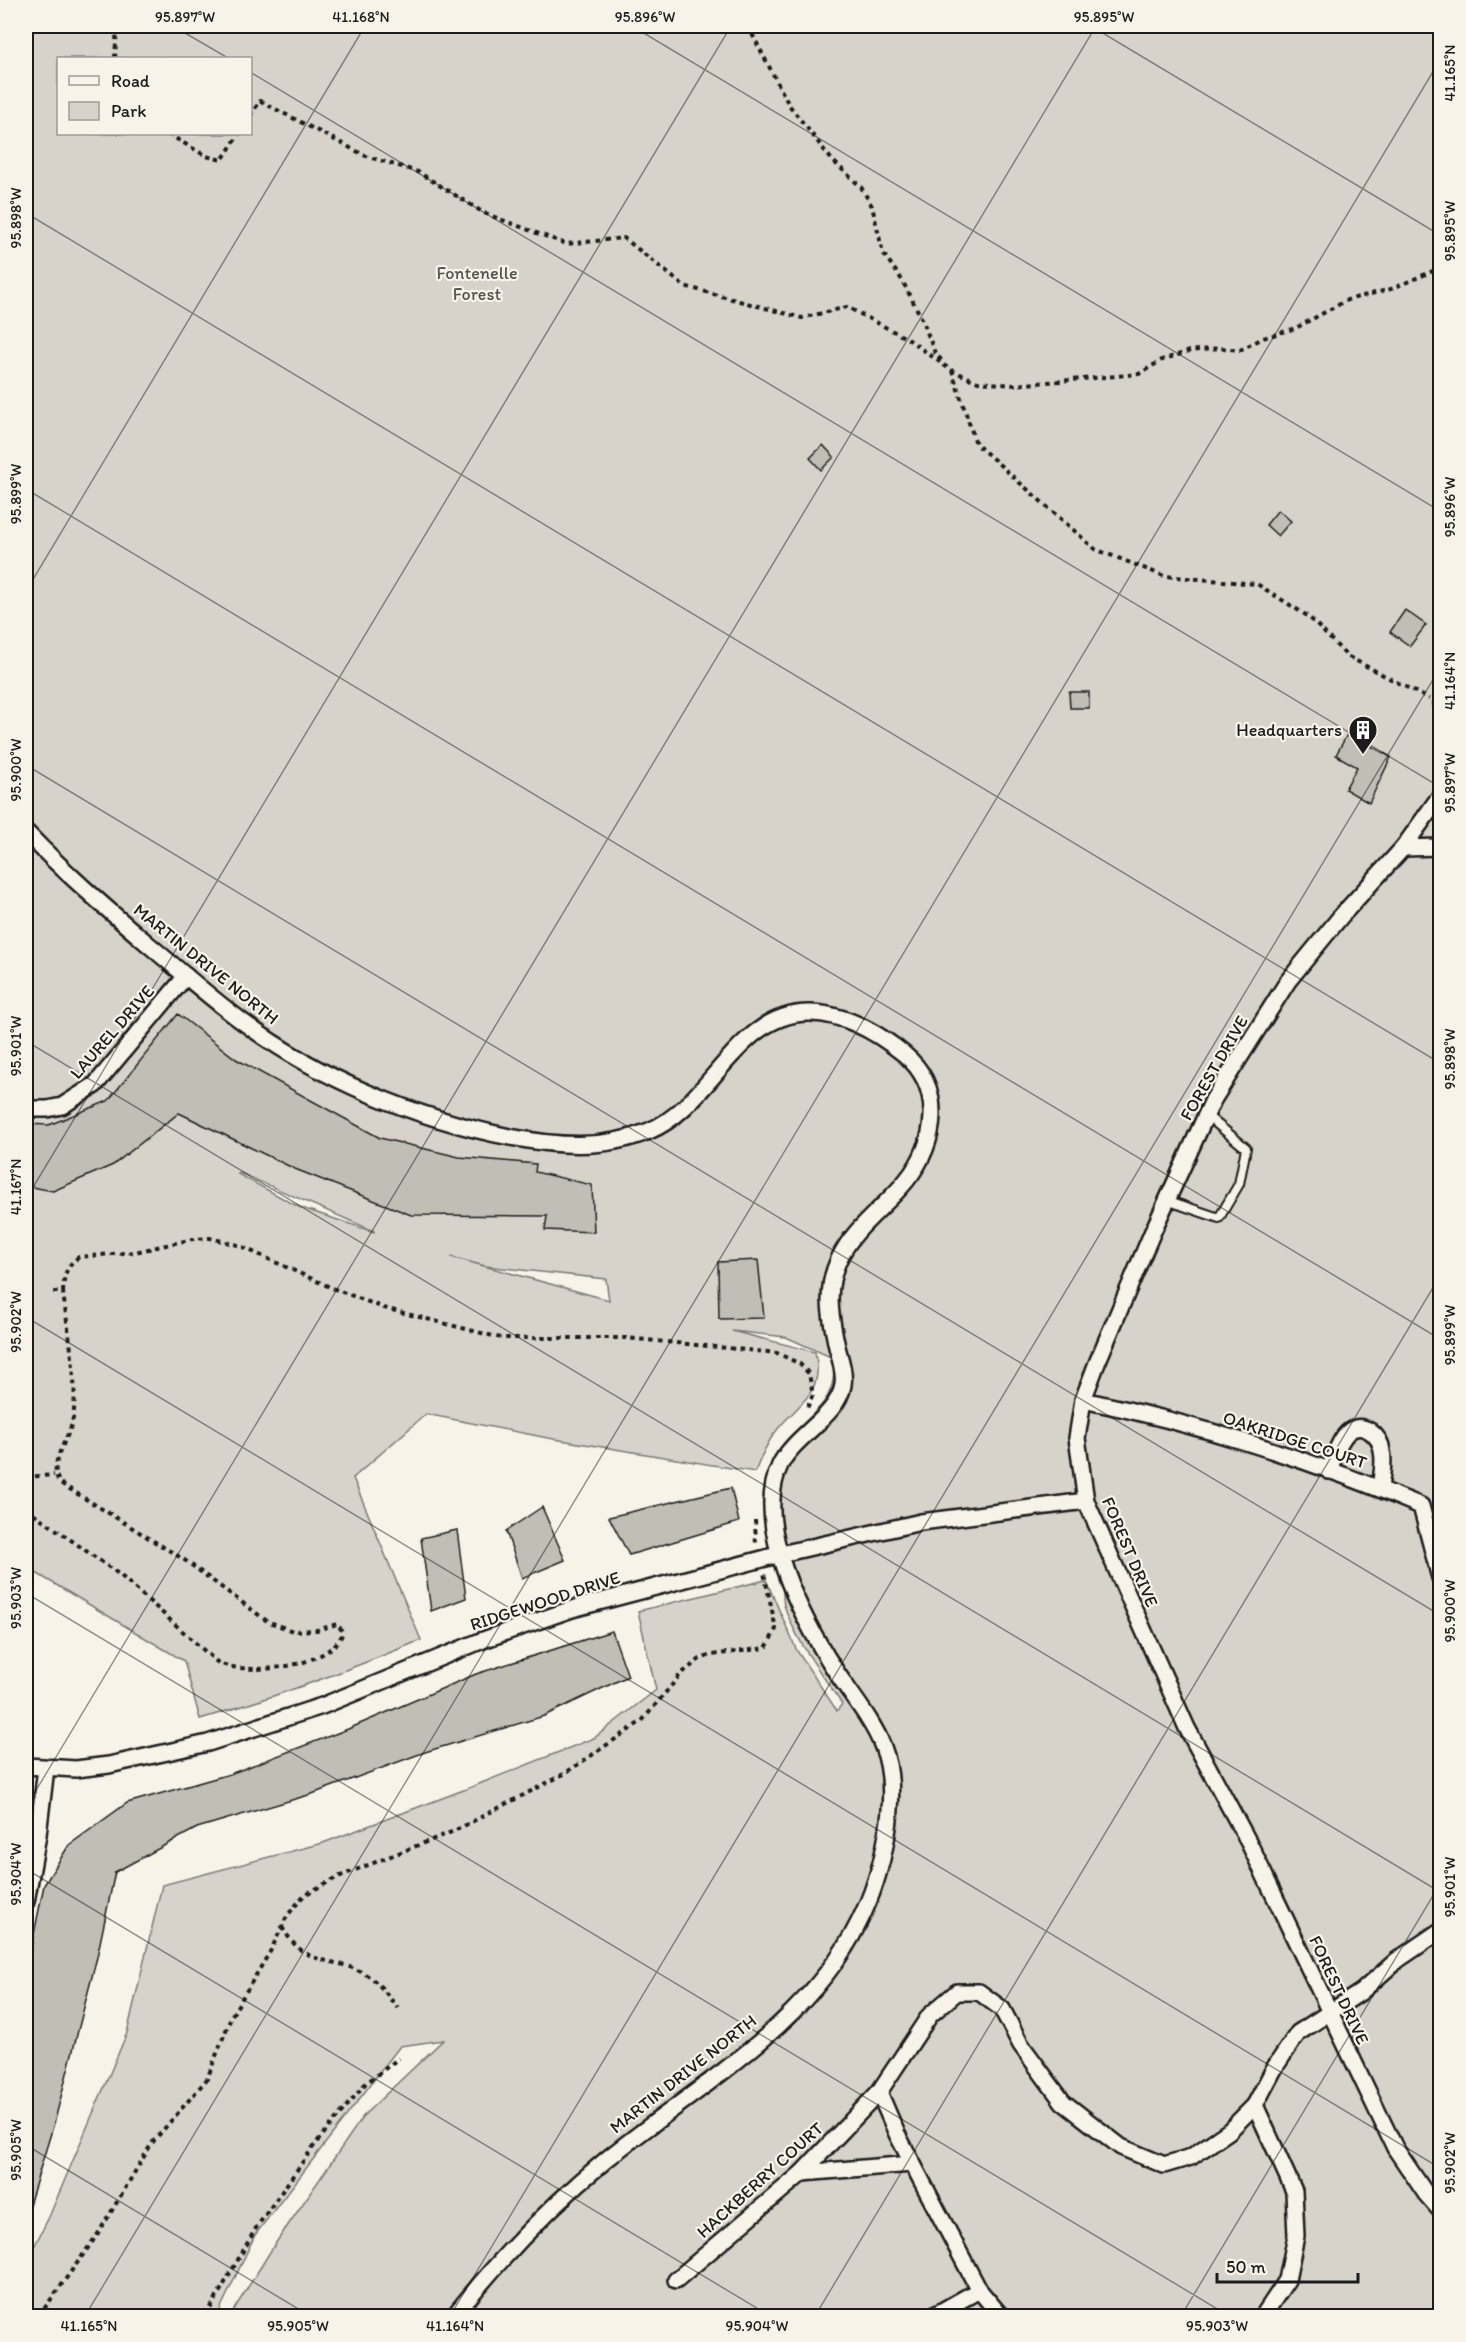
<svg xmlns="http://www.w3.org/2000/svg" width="1466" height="2342" viewBox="0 0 1466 2342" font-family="Itim,sans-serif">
<rect width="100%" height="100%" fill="#f7f3e8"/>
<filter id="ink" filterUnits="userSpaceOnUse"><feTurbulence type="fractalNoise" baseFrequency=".0167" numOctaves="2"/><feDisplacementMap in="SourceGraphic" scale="12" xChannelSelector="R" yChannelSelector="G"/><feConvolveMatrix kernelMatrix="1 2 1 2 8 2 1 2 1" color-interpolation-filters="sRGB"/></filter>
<g filter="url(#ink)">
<!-- green -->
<path fill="#d7d3cb" stroke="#7a7874" stroke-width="1.5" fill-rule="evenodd" d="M26 26H1440V2316H230L275 2244 364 2115 443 2040 400 2046 255 2235 217 2316H26V2263L49 2217 127 2033 162 1885 323 1843 469 1788 594 1738 656 1690 638 1611 766 1580 797 1651 837 1711 842 1704C821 1673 796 1641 784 1605 782 1597 784 1587 782 1578 772 1537 753 1500 774 1459 794 1417 841 1413 833 1358L786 1337 732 1331 815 1352C826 1396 795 1404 774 1434 765 1446 760 1459 755 1472L548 1438 426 1414 353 1478 421 1640C349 1670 276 1697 200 1719L184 1661 26 1567ZM58 58H250V134H58ZM240 1173 374 1231V1232L299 1207 238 1174ZM451 1257 485 1266 606 1279 609 1300Z"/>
<!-- building -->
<g fill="#c0beb5" stroke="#1c1c1c" stroke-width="1.5">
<path d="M823 445 834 457 821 470 810 458Z"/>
<path d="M1278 510 1291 521 1278 536 1266 525Z"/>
<path d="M1405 610 1426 625 1410 646 1390 632Z"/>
<path d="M1069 692H1089V708H1070Z"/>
<path d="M1348 733 1391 757 1369 803 1345 789 1357 767 1336 755Z"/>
<path d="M178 1014 236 1059 380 1138 459 1157 536 1164 535 1172 592 1185 594 1232 545 1230 547 1216 411 1215 295 1169 179 1113 113 1165 53 1191 26 1186V1124L49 1125 108 1101Z"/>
<path d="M758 1260 764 1318 719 1319 718 1262Z"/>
<path d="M731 1488 739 1522 629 1555 609 1517Z"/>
<path d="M542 1507 565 1560 522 1578 506 1531Z"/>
<path d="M457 1530 466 1598 431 1611 421 1538Z"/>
<path d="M612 1631 628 1676 544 1716 425 1752 312 1794 197 1828 115 1872 97 1957 55 2120 29 2205 26 2204V1973L44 1885 69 1845 127 1803 230 1774 348 1729 476 1674Z"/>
</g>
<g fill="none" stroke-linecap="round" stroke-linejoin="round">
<!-- lane casing -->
<g stroke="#1c1c1c" stroke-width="12">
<g id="lane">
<path d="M1438 703 1440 712"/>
<path d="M1169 1201 1219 1218 1239 1184 1246 1148 1206 1115"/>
</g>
</g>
<!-- street casing -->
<g stroke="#1c1c1c" stroke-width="20">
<g id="street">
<path d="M1440 796 1403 848 1342 915 1288 981 1213 1100 1153 1231 1097 1363 1083 1400 1077 1438 1086 1501 1187 1728 1249 1843 1395 2148 1426 2194 1440 2210"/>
<path d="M26 832C64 872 107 909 149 945 179 970 208 996 239 1019 317 1078 414 1118 510 1137 557 1146 603 1150 649 1131 711 1106 737 1011 811 1013 846 1014 878 1033 904 1054 945 1088 937 1143 906 1181 885 1207 854 1227 839 1259 825 1289 830 1315 837 1347 840 1358 845 1373 843 1385 838 1416 794 1436 780 1465 752 1524 803 1620 835 1670 851 1695 872 1719 883 1747 902 1795 882 1877 859 1922 809 2025 693 2089 607 2159 550 2206 500 2258 454 2316"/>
<path d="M1403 848 1440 847"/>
<path d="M26 1109H47L62 1106 95 1085 186 976"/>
<path d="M1083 1400C1196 1423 1315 1461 1421 1506L1440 1578"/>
<path d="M1329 1471C1335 1454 1345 1416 1370 1431 1377 1436 1381 1442 1382 1451 1385 1463 1381 1477 1380 1489"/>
<path d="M26 1766 76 1769 109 1765 208 1743 322 1706 483 1640 572 1609 781 1554 921 1522 1086 1501"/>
<path d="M26 1902 38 1835 46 1768"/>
<path d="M879 2092 897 2134 979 2290 1001 2316"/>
<path d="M802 2173 912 2164"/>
<path d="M676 2280 802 2173 879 2092 930 2015 957 1992H979L1002 2009 1021 2045 1063 2102 1121 2147 1164 2165 1191 2157 1229 2131 1255 2105"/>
<path d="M933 2316 979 2290"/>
<path d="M1263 2316 1287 2280 1296 2236 1294 2191 1255 2105 1275 2067 1298 2033 1361 1992 1396 1961 1440 1931"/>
</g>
</g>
<!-- path -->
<g stroke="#1c1c1c" stroke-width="4" stroke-dasharray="4.5 4.5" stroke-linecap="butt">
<path d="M748 26 789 105 832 160 861 187 872 206 883 253 902 280 922 319 935 353 944 363"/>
<path d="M115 58 117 26"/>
<path d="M250 116 260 101 366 156 418 172 484 213 566 244 624 238 684 286 802 318 847 307 908 339 952 371 976 444 1095 549 1164 576 1257 584 1309 617 1347 656 1429 699"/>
<path d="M168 134 206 156 222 160 239 134"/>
<path d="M951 370 978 382 1014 385 1139 374 1162 360 1190 351 1220 348 1240 350 1263 338 1296 328 1347 300 1391 289 1440 268"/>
<path d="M63 1292C64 1277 65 1266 79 1257L135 1252 193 1239 210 1238 238 1245 332 1288 384 1308 501 1338H626L777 1353 800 1364 809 1374 813 1395 807 1408"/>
<path d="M26 1477 54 1475"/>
<path d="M26 1508 120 1575 217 1662C247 1677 331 1668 343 1632L337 1624 317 1630 293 1631 267 1621 186 1561 60 1483C47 1465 67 1442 72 1423 80 1388 67 1328 63 1292H51"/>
<path d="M755 1520 756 1546"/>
<path d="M282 1927C307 1970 330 1954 365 1974 379 1982 388 1996 398 2008"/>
<path d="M39 2316 98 2234 152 2143 207 2079 232 2015 271 1950 287 1916 304 1895 338 1877 454 1831 564 1774 642 1721 681 1674 700 1659 711 1655 766 1648 776 1629 764 1573"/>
<path d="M206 2316 256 2228 316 2143 365 2084 399 2058"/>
</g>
<!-- lane -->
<use href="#lane" stroke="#f7f3e8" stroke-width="8"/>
<!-- street -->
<use href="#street" stroke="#f7f3e8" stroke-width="15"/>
</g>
</g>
<!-- ticks -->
<path fill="none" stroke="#1c1c1c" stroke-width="1.5" stroke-opacity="0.45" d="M173 26 228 58M632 26 1440 511M1091 26 1440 235M250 72 1440 787M26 213 1440 1063M26 489 1440 1339M26 591 365 26M26 765 1440 1615M26 1041 1440 1892M26 1199 731 26M26 1317 1440 2168M26 1593 1229 2316M26 1807 1096 26M26 1869 770 2316M26 2145 310 2316M85 2316 1440 60M450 2316 1440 668M815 2316 1440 1276M1181 2316 1440 1884"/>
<!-- icons -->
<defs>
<g id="building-pin" transform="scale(1.5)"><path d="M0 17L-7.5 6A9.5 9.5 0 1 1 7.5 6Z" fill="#1c1c1c" stroke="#f7f3e8"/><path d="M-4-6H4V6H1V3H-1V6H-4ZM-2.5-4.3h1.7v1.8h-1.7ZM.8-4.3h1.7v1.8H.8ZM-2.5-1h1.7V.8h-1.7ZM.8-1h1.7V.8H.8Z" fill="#fff"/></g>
</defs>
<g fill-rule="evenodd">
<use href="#building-pin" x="1363" y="730"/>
</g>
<g text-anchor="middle" stroke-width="4.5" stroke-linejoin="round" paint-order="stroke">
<!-- park labels -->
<g font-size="18" fill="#545351" stroke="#f7f3e8">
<text x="477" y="279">Fontenelle<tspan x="477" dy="21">Forest</tspan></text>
</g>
<!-- poi labels -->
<g font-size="18" fill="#1c1c1c" stroke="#f7f3e8" text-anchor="end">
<text x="1342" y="736">Headquarters</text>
</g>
<!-- street labels -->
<g font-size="18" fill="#1c1c1c" stroke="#f7f3e8">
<text transform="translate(206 964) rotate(39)" y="6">MARTIN DRIVE NORTH</text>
<text transform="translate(112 1032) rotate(-49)" y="6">LAUREL DRIVE</text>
<text transform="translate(1214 1068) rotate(-60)" y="6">FOREST DRIVE</text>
<text transform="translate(1295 1440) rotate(18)" y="6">OAKRIDGE COURT</text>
<text transform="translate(1130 1552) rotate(67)" y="6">FOREST DRIVE</text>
<text transform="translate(545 1601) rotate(-18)" y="6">RIDGEWOOD DRIVE</text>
<text transform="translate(1339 1990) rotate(65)" y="6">FOREST DRIVE</text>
<text transform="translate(683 2074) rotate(-38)" y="6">MARTIN DRIVE NORTH</text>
<text transform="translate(760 2180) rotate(-42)" y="6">HACKBERRY COURT</text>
</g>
</g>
<!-- margin -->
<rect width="1466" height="2342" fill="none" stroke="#f7f3e8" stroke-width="66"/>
<!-- legend -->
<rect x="57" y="57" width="195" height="78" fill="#f7f3e8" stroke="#9f9d96" stroke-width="1.5"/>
<rect x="69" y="76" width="30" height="9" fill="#f7f3e8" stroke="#9f9d96" stroke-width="1.5"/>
<text x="111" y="87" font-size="18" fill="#1c1c1c">Road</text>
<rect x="69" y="102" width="30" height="18" fill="#d7d3cb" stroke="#9f9d96" stroke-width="1.5"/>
<text x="111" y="117" font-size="18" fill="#1c1c1c">Park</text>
<!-- scale -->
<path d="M1217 2273v9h141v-9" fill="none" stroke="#1c1c1c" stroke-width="3"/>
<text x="1226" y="2273" font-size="18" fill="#1c1c1c" stroke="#f7f3e8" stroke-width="4.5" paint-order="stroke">50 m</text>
<rect x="33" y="33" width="1400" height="2276" fill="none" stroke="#1c1c1c" stroke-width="2"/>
<g font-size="15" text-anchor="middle" fill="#1c1c1c">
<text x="185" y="22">95.897°W</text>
<text x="361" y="22">41.168°N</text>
<text x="645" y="22">95.896°W</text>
<text x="1104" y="22">95.895°W</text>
<text transform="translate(1450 73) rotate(-90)" y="5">41.165°N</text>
<text transform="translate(16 218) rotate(-90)" y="5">95.898°W</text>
<text transform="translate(1450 231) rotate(-90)" y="5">95.895°W</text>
<text transform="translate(16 494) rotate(-90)" y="5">95.899°W</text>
<text transform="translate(1450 507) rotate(-90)" y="5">95.896°W</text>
<text transform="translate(1450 681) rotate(-90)" y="5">41.164°N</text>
<text transform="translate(16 770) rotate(-90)" y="5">95.900°W</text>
<text transform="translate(1450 783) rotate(-90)" y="5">95.897°W</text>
<text transform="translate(16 1046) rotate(-90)" y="5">95.901°W</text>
<text transform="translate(1450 1059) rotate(-90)" y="5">95.898°W</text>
<text transform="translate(16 1187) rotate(-90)" y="5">41.167°N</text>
<text transform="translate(16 1322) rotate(-90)" y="5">95.902°W</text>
<text transform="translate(1450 1335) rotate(-90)" y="5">95.899°W</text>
<text transform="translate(16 1598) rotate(-90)" y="5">95.903°W</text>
<text transform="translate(1450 1611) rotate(-90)" y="5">95.900°W</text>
<text transform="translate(16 1874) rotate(-90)" y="5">95.904°W</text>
<text transform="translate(1450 1887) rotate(-90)" y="5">95.901°W</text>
<text transform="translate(16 2150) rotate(-90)" y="5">95.905°W</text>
<text transform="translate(1450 2163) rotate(-90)" y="5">95.902°W</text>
<text x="89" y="2331">41.165°N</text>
<text x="298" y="2331">95.905°W</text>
<text x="455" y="2331">41.164°N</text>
<text x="757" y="2331">95.904°W</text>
<text x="1217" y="2331">95.903°W</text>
</g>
</svg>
